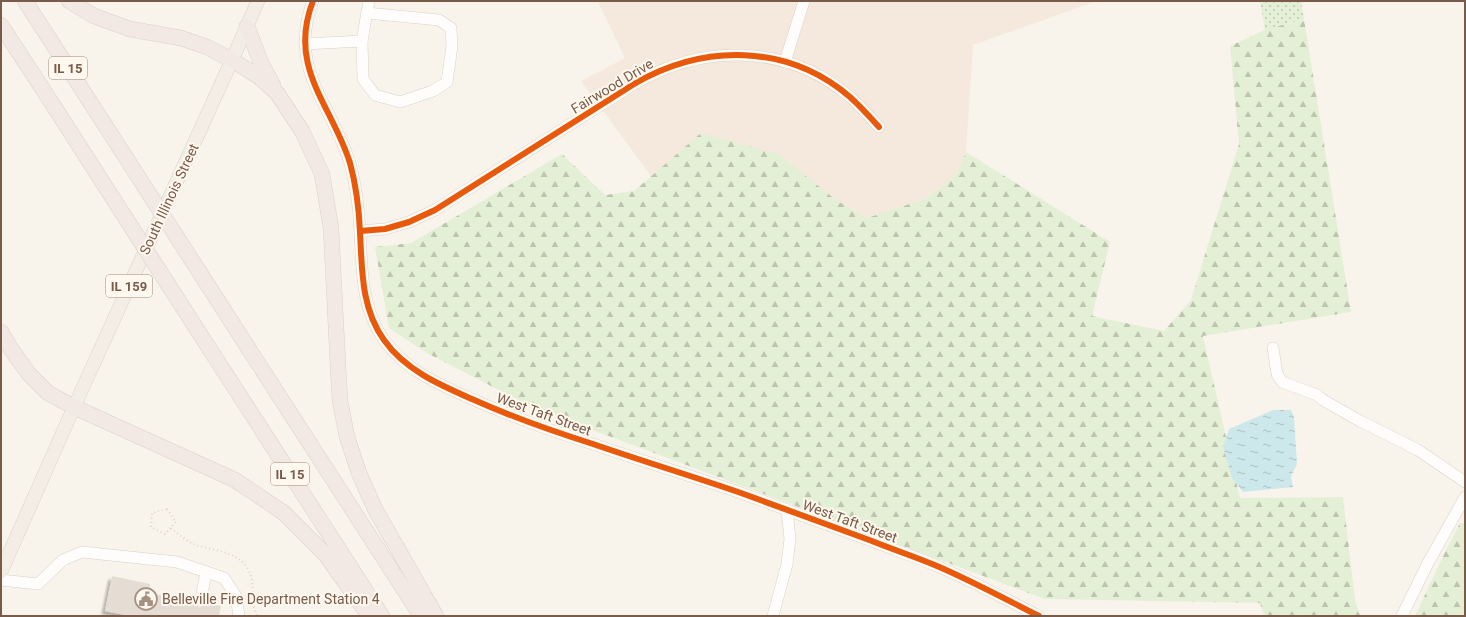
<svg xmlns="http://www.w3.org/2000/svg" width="1466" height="617" viewBox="0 0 1466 617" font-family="Roboto,sans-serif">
<defs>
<pattern id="grass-dots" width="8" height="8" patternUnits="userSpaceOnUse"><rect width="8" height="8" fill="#e4f0d5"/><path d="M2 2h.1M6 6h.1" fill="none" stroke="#bec5af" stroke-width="1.8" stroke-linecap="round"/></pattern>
<pattern id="forest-firs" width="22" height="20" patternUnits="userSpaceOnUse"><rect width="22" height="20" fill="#e4f0d5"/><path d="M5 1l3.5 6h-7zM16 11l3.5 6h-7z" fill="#bec5af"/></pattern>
<pattern id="water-ripples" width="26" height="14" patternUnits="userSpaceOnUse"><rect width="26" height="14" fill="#cce8eb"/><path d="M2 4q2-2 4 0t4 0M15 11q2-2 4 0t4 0" fill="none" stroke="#abbfc0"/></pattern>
<filter id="shadow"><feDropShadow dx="-3.5" dy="3.5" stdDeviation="1" flood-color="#0004"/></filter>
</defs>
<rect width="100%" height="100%" fill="#f8f4ec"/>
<!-- residential -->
<path fill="#f4e9dc" d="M581 1H1097L973 45 966 152 956 175 925 199 867 218 836 200 701 133 651 176 581 81 625 58 598 2Z"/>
<!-- grass -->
<path fill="url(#grass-dots)" d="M1260 1H1301L1304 19 1265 30Z"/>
<!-- forest -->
<g fill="url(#forest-firs)">
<path d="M1304 19 1351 312 1203 336 1240 498 1343 497 1355 600 1360 616H1264L1260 603 1045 599 536 409 425 352 389 328 375 247 411 243 562 154 605 195 634 191 701 133 778 154 836 200 867 218 925 199 956 175 966 152 1110 242 1092 316 1164 331 1191 300 1239 144 1230 46 1265 30Z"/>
<path d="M1460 523H1465V616H1415L1445 552Z"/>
</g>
<!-- water -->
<path fill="url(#water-ripples)" d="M1273 410H1291L1294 417 1297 464 1291 476 1293 487 1243 492 1232 478 1223 447 1229 429Z"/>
<!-- building -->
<path fill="#e5dcd3" filter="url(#shadow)" d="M112 576 150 584 149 593 194 601 196 605 199 607 204 606 207 603 221 606 219 616H131L105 611Z"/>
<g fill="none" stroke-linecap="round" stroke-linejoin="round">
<!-- minor casing -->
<g stroke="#d7d1ca" stroke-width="12">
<g id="minor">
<path d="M313 1C287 68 332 105 350 163 356 185 359 209 360 232 362 269 361 308 384 340 405 370 440 385 472 399 512 417 552 431 593 444 642 461 692 476 741 493 785 509 829 525 872 541 894 550 916 557 937 566 972 581 1005 599 1039 616"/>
<path d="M362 41 363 79 375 95 400 102 433 91 447 82 452 46 451 28 439 20 367 13"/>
<path d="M305 44 362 41 369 1"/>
<path d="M785 62 804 1"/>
<path d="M360 231 385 229 409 222 435 210 634 84C703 44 787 43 850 97 860 106 870 117 879 127"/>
<path d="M1273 348 1277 374 1282 382 1317 395 1323 400 1360 421 1418 450 1465 482"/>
<path d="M1 580 38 584 63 560 82 552 177 562 224 578 236 596 239 616"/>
<path d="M201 600 206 572"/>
<path d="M773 616 787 564 790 539 787 510"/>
<path d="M1402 616 1428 563 1465 497"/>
</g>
</g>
<!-- major casing -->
<g stroke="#dad0c9" stroke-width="14">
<path id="major" d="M1 572 74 407 232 60 258 1"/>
</g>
<!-- highway casing -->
<g stroke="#dad0c9" stroke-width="16">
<g id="highway">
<path d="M25 1 112 136"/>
<path d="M69 1 94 16 130 29 181 38 207 47 232 60 259 77 277 93 302 131 322 174 331 228 338 366 340 401 347 437 359 473 375 509 436 616"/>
<path d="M1 25 55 108"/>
<path d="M247 26 261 63 273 85"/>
<path d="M198 331 382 616"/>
<path d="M1 332 11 349 29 374 48 393 74 407 235 480 284 513 325 554 369 616"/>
<path d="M254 357 421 616"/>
</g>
</g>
<!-- path -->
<g stroke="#dbd3cd" stroke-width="2" stroke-dasharray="1 3" stroke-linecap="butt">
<path d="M167 509 176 522 165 534 151 527 152 513Z"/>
<path d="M171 528C178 534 185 540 193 544 211 551 237 550 248 569 257 586 249 599 257 616"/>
</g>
<!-- minor -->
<use href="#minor" stroke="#fefdfc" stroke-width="11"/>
<!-- major -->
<use href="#major" stroke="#f3eee5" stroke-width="13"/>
<!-- highway -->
<use href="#highway" stroke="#f2e9e4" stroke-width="15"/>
<!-- highway-bridge casing -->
<g stroke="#dad0c9" stroke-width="16" stroke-linecap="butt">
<g id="highway-bridge">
<path d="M55 108 198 331"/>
<path d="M112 136 254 357"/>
</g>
</g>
<!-- highway-bridge -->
<use href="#highway-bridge" stroke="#f2e9e4" stroke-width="15"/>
<!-- cycleway casing -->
<g stroke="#fff8ee" stroke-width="8">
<g id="cycleway">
<path d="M313 1C287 68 332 105 350 163 356 185 359 209 360 232 362 269 361 308 384 340 405 370 440 385 472 399 512 417 552 431 593 444 642 461 692 476 741 493 785 509 829 525 872 541 894 550 916 557 937 566 972 581 1005 599 1039 616"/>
<path d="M360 231 385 229 409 222 435 210 634 84C703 44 787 43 850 97 860 106 870 117 879 127"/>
</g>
</g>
<!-- cycleway -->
<use href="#cycleway" stroke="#e8590c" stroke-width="6"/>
</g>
<!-- icons -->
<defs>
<g id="civic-ring" transform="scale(1.15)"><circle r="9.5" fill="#fff8ee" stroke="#a69081" stroke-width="1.5"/><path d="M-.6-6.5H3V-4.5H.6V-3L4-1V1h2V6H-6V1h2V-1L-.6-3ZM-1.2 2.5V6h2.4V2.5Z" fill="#a69081"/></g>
</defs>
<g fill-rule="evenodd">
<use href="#civic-ring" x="146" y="599"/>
</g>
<g text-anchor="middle" stroke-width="4" stroke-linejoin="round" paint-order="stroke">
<!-- shield labels -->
<g fill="#fff8ee" stroke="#a2897a" stroke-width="1">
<rect x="49" y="57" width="38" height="22" rx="3"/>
<rect x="106" y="275" width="46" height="22" rx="3"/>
<rect x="271" y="463" width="38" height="22" rx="3"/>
</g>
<g font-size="13" font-weight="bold" fill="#7a5a48">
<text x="68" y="73">IL 15</text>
<text x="129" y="291">IL 159</text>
<text x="290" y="479">IL 15</text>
</g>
<!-- street labels -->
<g font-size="14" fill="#7a5a48" stroke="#fff8ee">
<text transform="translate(612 86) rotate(-31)" y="5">Fairwood Drive</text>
<text transform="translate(169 199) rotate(-65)" y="5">South Illinois Street</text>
<text transform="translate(544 414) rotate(20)" y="5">West Taft Street</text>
<text transform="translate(850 521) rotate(20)" y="5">West Taft Street</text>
</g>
<!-- poi labels -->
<g font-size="14" fill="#7a5a48" stroke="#fff8ee" text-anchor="start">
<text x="162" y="604">Belleville Fire Department Station 4</text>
</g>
</g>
<!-- border -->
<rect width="1466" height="617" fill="none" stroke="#7a5a48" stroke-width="4"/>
</svg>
